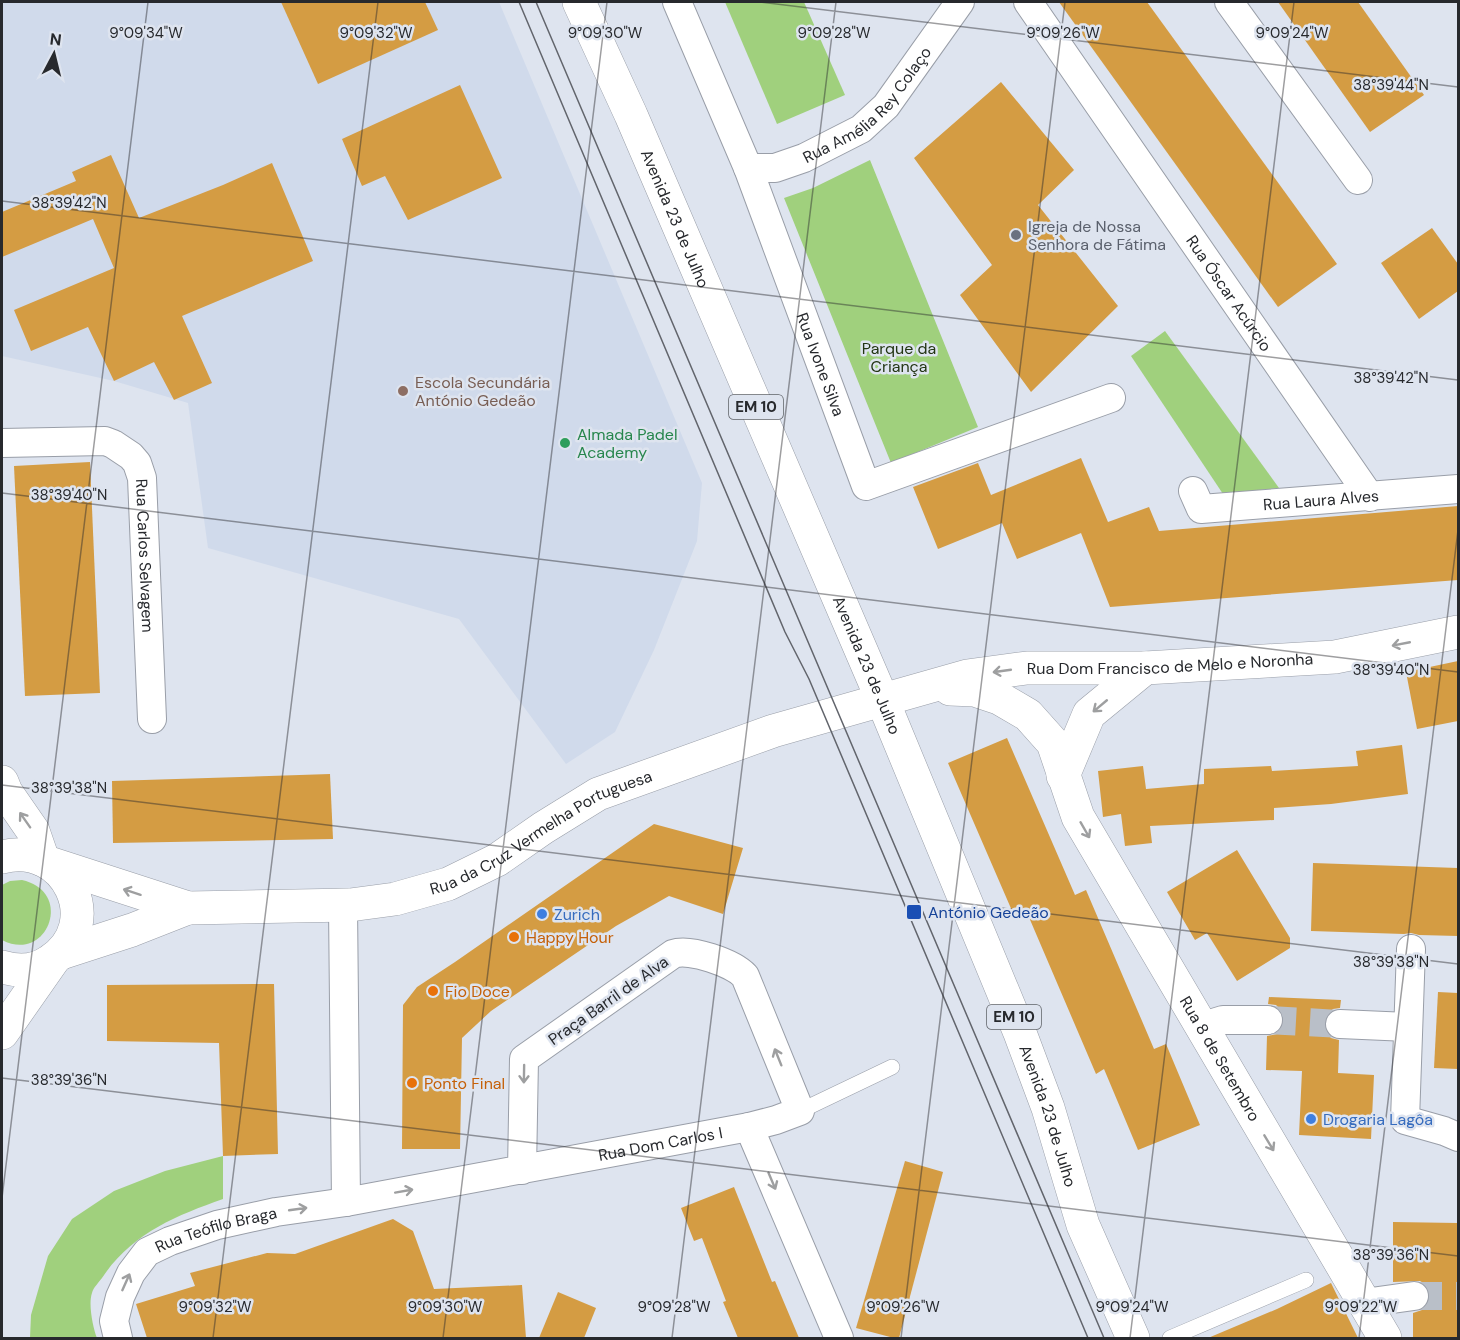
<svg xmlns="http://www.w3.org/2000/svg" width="1460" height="1340" viewBox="0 0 1460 1340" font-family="'DM Sans',sans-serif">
<rect width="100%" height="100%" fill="#dee4ef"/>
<!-- built -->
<path fill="#d0daeb" d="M2 2H499L702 483 697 541 654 650 615 732 566 764 459 619 208 548 188 403 114 381 2 356Z"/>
<!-- green -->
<g fill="#a0d07d">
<path d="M725 2H804L845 95 777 124Z"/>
<path d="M870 160 978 427 891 463 784 198 813 188Z"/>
<path d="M1165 331 1279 488 1223 494 1131 356Z"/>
<path d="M22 880C75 892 47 964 2 940V885L10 881Z"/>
<path d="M223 1156V1199C175 1216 131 1234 102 1278 99 1282 93 1288 92 1293 88 1304 93 1328 97 1338H30L31 1315 48 1256 72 1219 114 1191 165 1171Z"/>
</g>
<!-- building -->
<g fill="#d49c43">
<path d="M281 2H425L438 30 318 84Z"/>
<path d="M1059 2H1147L1337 264 1278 307Z"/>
<path d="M1278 2H1358L1424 95 1370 132Z"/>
<path d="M1001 82 1074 170 1038 205 1118 306 1031 392 960 295 992 265 914 158Z"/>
<path d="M460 85 502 178 408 220 385 176 362 186 342 139Z"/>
<path d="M111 155 139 218 223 185 272 163 313 261 182 316 212 383 174 400 154 362 114 381 88 327 31 351 14 310 114 268 93 219 2 257V212L76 181 72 172Z"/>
<path d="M1432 228 1458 264V291L1419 319 1381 263Z"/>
<path d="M1081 458 1108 522 1149 507 1159 531 1458 506V580L1110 607 1081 533 1017 559 1002 523 938 549 913 487 978 463 991 495Z"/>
<path d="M90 462 100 693 25 696 14 466Z"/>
<path d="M1458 661V721L1417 729 1406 672Z"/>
<path d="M1007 738 1075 895 1086 890 1154 1049 1166 1044 1200 1125 1138 1150 1104 1069 1096 1074 1028 915 1016 920 948 763Z"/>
<path d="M1402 745 1408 794 1331 804 1274 808V820L1150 826 1152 843 1125 846 1121 814 1103 817 1098 771 1143 766 1146 789 1204 784V769L1271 766 1272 771 1358 766 1356 751Z"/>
<path d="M330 774 333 839 113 843 112 781Z"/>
<path d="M654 824 743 848 723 914 669 896 616 926 491 1011 462 1038 460 1149H402L403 1005 417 987 455 962Z"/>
<path d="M1237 850 1290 938V948L1237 981 1207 933 1195 940 1167 892Z"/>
<path d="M1313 863 1458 868 1457 910H1458V936L1419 935 1411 933 1404 934 1311 931Z"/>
<path d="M274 984 278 1154 223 1156 219 1043 107 1041V985Z"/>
<path d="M1438 992 1458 993V1069L1434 1068Z"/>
<path d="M1269 997 1341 1000 1340 1008 1333 1009 1326 1015 1324 1024 1325 1031 1331 1038 1339 1040 1338 1073 1374 1075 1371 1139 1299 1135 1302 1071 1266 1070 1267 1036 1277 1034 1283 1028 1284 1021 1282 1011 1276 1005 1268 1004Z"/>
<path d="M905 1161 943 1172 899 1338H894L856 1328Z"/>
<path d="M734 1187 772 1282 775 1281 799 1338H738L723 1302 726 1301 702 1238 694 1241 681 1208Z"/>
<path d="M393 1219 413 1231 434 1289 522 1285 526 1338H147L136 1304 195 1286 190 1273 267 1253 295 1254Z"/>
<path d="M1393 1222 1458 1223V1338H1413V1313L1425 1309 1429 1302 1430 1293 1427 1285 1420 1281 1393 1282Z"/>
<path d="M1331 1283 1358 1338H1208L1277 1309Z"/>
<path d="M558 1292 596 1308 584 1338H539Z"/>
</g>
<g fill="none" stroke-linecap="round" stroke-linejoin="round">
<!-- minor-tunnel -->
<g stroke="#b9bfc8" stroke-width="28" stroke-dasharray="28 14" stroke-linecap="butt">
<path d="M1268 1020 1340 1024"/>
<path d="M1414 1296H1458"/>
</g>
<!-- service casing -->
<g stroke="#999ea8" stroke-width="16">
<g id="service">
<path d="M800 1111 892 1067"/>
<path d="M1170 1338 1306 1280"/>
</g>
</g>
<!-- minor casing -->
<g stroke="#999ea8" stroke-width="30">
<g id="minor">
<path id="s1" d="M677 2 748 168 866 486 1111 398"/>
<path id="s2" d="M1028 2 1370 497"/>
<path d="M1229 2 1358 180"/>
<path id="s3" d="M748 168H775L804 158 861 129 886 106 960 2"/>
<path id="s4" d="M2 443 105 441 113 444 131 456 137 463 142 478 152 719"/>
<path id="s5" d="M1193 491 1201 509 1458 489"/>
<path d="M343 905 346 1202"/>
<path d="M1411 949 1405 1120 1444 1131 1458 1137"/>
<path d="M1340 1024 1408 1027"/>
<path d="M1200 1027 1223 1020H1268"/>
<path d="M749 1127 839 1338"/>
<path d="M1364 1303 1414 1296"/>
<path id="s6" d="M118 1338 114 1321 120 1297 131 1273 147 1252 170 1241 217 1225 276 1212 346 1202 749 1127 776 1120 800 1111 745 976C733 963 690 948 673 954L524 1059 522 1170"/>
</g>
</g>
<!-- tertiary casing -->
<g stroke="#999ea8" stroke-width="34">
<g id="tertiary">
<path id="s7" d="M950 689 975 690 999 698 1028 715 1053 743 1078 817 1385 1338"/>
<path d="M1063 776 1089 714 1145 668"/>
<path d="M2 782 6 792 33 831 43 860"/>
<path d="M2 857C66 840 107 924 50 961 36 971 18 972 2 967"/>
<path id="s8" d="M52 864 188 908 350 905 395 899 448 884 497 860 543 828 598 794 773 731 967 676 1027 668H1145L1335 657 1458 632"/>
<path d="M61 953 132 930 188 908"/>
<path d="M2 1033 53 960"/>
</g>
</g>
<!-- primary casing -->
<g stroke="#999ea8" stroke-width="34">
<g id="primary">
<path id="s9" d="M579 2 631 115 882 699 1020 1033 1048 1108 1083 1225 1133 1338"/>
</g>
</g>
<!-- service -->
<use href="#service" stroke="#fff" stroke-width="15"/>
<!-- minor -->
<use href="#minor" stroke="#fff" stroke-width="28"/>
<!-- tertiary -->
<use href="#tertiary" stroke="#fff" stroke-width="33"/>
<!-- primary -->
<use href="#primary" stroke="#fff" stroke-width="33"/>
<!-- tram -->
<g stroke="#62656c" stroke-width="1.5">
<path d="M519 2 785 632 809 679 1088 1338"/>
<path d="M536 2 1104 1338"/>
</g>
</g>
<!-- one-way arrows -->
<defs><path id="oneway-shaft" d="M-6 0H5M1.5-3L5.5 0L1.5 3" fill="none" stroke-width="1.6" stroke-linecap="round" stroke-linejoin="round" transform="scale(1.5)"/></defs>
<g stroke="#9e9fa0">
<use href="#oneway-shaft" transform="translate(1401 644) rotate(169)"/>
<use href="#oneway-shaft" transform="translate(1002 671) rotate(172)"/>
<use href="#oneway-shaft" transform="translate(1100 706) rotate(140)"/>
<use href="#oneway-shaft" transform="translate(25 820) rotate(-125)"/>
<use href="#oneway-shaft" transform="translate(1085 830) rotate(60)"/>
<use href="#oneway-shaft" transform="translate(132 892) rotate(-162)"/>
<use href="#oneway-shaft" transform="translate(778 1057) rotate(-112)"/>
<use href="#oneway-shaft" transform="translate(524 1074) rotate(91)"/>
<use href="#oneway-shaft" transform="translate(1269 1143) rotate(59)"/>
<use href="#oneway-shaft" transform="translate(772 1181) rotate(67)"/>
<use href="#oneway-shaft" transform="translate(404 1191) rotate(-10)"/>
<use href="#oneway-shaft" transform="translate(298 1209) rotate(-8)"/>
<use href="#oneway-shaft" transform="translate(126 1282) rotate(-66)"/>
</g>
<!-- ticks -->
<path fill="none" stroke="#27292d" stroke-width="1.5" stroke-opacity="0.45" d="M760 2 1458 87M2 201 1458 380M2 493 1458 672M2 785 1458 964M2 1078 1458 1256M2 1198 148 2M213 1338 378 2M443 1338 607 2M672 1338 836 2M901 1338 1065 2M1130 1338 1294 2M1359 1338 1458 530"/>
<!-- markers -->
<circle fill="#6b7280" stroke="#dee4ef" stroke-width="2" cx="1016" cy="235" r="6"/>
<circle fill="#8d6e63" stroke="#dee4ef" stroke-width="2" cx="403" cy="391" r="6"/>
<circle fill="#2e9e5b" stroke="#dee4ef" stroke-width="2" cx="565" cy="443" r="6"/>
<rect fill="#1a4fb4" stroke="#dee4ef" stroke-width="2" x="906" y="904" width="16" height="16" rx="3"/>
<g fill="#3f7fe0" stroke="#dee4ef" stroke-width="2">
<circle cx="542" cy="914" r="6"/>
<circle cx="1311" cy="1119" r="6"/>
</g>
<g fill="#e8710a" stroke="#dee4ef" stroke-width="2">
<circle cx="514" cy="937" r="6"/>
<circle cx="433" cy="991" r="6"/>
<circle cx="412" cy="1083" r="6"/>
</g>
<g text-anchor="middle" stroke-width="5" stroke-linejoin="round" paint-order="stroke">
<!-- shield labels -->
<g fill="#dee4ef" stroke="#5e6167" stroke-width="1.5">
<rect x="729" y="395" width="54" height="24" rx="4.5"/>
<rect x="987" y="1005" width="54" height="24" rx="4.5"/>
</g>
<g font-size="15" font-weight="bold" fill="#27292d">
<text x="756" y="412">EM 10</text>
<text x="1014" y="1022">EM 10</text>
</g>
<!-- street labels -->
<g font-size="16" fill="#27292d" stroke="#dee4ef">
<text dy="6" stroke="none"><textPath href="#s3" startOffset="142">Rua Amélia Rey Colaço</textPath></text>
<text dy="6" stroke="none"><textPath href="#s9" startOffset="237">Avenida 23 de Julho</textPath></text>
<text dy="6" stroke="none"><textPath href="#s2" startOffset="354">Rua Óscar Acúrcio</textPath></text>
<text dy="6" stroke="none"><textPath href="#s1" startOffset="390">Rua Ivone Silva</textPath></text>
<text dy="6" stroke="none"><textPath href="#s5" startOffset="140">Rua Laura Alves</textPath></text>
<text dy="6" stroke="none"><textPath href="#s4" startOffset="236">Rua Carlos Selvagem</textPath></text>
<text dy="6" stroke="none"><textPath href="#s8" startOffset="1172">Rua Dom Francisco de Melo e Noronha</textPath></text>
<text dy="6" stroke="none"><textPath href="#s9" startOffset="723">Avenida 23 de Julho</textPath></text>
<text dy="6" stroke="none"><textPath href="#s8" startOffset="512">Rua da Cruz Vermelha Portuguesa</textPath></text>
<text transform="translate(608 1000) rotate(-35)" y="6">Praça Barril de Alva</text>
<text dy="6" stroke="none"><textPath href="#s7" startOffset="480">Rua 8 de Setembro</textPath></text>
<text dy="6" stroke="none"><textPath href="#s9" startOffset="1209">Avenida 23 de Julho</textPath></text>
<text dy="6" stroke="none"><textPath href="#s6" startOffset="621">Rua Dom Carlos I</textPath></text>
<text dy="6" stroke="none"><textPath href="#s6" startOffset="168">Rua Teófilo Braga</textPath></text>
</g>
<!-- worship labels -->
<g font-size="16" fill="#5b616d" stroke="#dee4ef" text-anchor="start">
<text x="1028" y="232">Igreja de Nossa<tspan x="1028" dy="18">Senhora de Fátima</tspan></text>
</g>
<!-- park labels -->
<g font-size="16" fill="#223513" stroke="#dee4ef">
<text x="899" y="354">Parque da<tspan x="899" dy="18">Criança</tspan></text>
</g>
<!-- education labels -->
<g font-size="16" fill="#785e54" stroke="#dee4ef" text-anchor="start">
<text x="415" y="388">Escola Secundária<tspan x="415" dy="18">António Gedeão</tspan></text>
</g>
<!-- leisure labels -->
<g font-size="16" fill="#27864d" stroke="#dee4ef" text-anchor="start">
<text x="577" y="440">Almada Padel<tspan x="577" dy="18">Academy</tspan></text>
</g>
<!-- transit labels -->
<g font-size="16" fill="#164399" stroke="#dee4ef" text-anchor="start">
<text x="928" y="918">António Gedeão</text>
</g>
<!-- shop labels -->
<g font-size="16" fill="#366cbe" stroke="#dee4ef" text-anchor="start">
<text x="554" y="920">Zurich</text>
<text x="1323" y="1125">Drogaria Lagôa</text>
</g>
<!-- food labels -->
<g font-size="16" fill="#c56008" stroke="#dee4ef" text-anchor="start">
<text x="526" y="943">Happy Hour</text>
<text x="445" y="997">Fio Doce</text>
<text x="424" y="1089">Ponto Final</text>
</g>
</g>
<g font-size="15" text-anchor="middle" fill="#27292d" stroke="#dee4ef" stroke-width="5" stroke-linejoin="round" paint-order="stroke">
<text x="146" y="38">9°09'34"W</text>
<text x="376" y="38">9°09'32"W</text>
<text x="605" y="38">9°09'30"W</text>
<text x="834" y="38">9°09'28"W</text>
<text x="1063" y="38">9°09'26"W</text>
<text x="1292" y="38">9°09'24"W</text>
<text x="1391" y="90">38°39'44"N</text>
<text x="69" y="208">38°39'42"N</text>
<text x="1391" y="383">38°39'42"N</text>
<text x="69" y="500">38°39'40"N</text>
<text x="1391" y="675">38°39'40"N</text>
<text x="69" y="793">38°39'38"N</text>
<text x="1391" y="967">38°39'38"N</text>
<text x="69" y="1085">38°39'36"N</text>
<text x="1391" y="1260">38°39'36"N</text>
<text x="215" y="1312">9°09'32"W</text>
<text x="445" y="1312">9°09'30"W</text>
<text x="674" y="1312">9°09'28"W</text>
<text x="903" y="1312">9°09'26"W</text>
<text x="1132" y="1312">9°09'24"W</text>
<text x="1361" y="1312">9°09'22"W</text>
</g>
<!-- border -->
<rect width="1460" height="1340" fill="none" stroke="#27292d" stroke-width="6"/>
<!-- north arrow -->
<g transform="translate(54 54) rotate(7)" stroke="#dee4ef" stroke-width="4.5" paint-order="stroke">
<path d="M0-4.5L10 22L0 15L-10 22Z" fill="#27292d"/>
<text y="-9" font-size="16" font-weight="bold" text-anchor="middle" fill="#27292d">N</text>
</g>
</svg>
